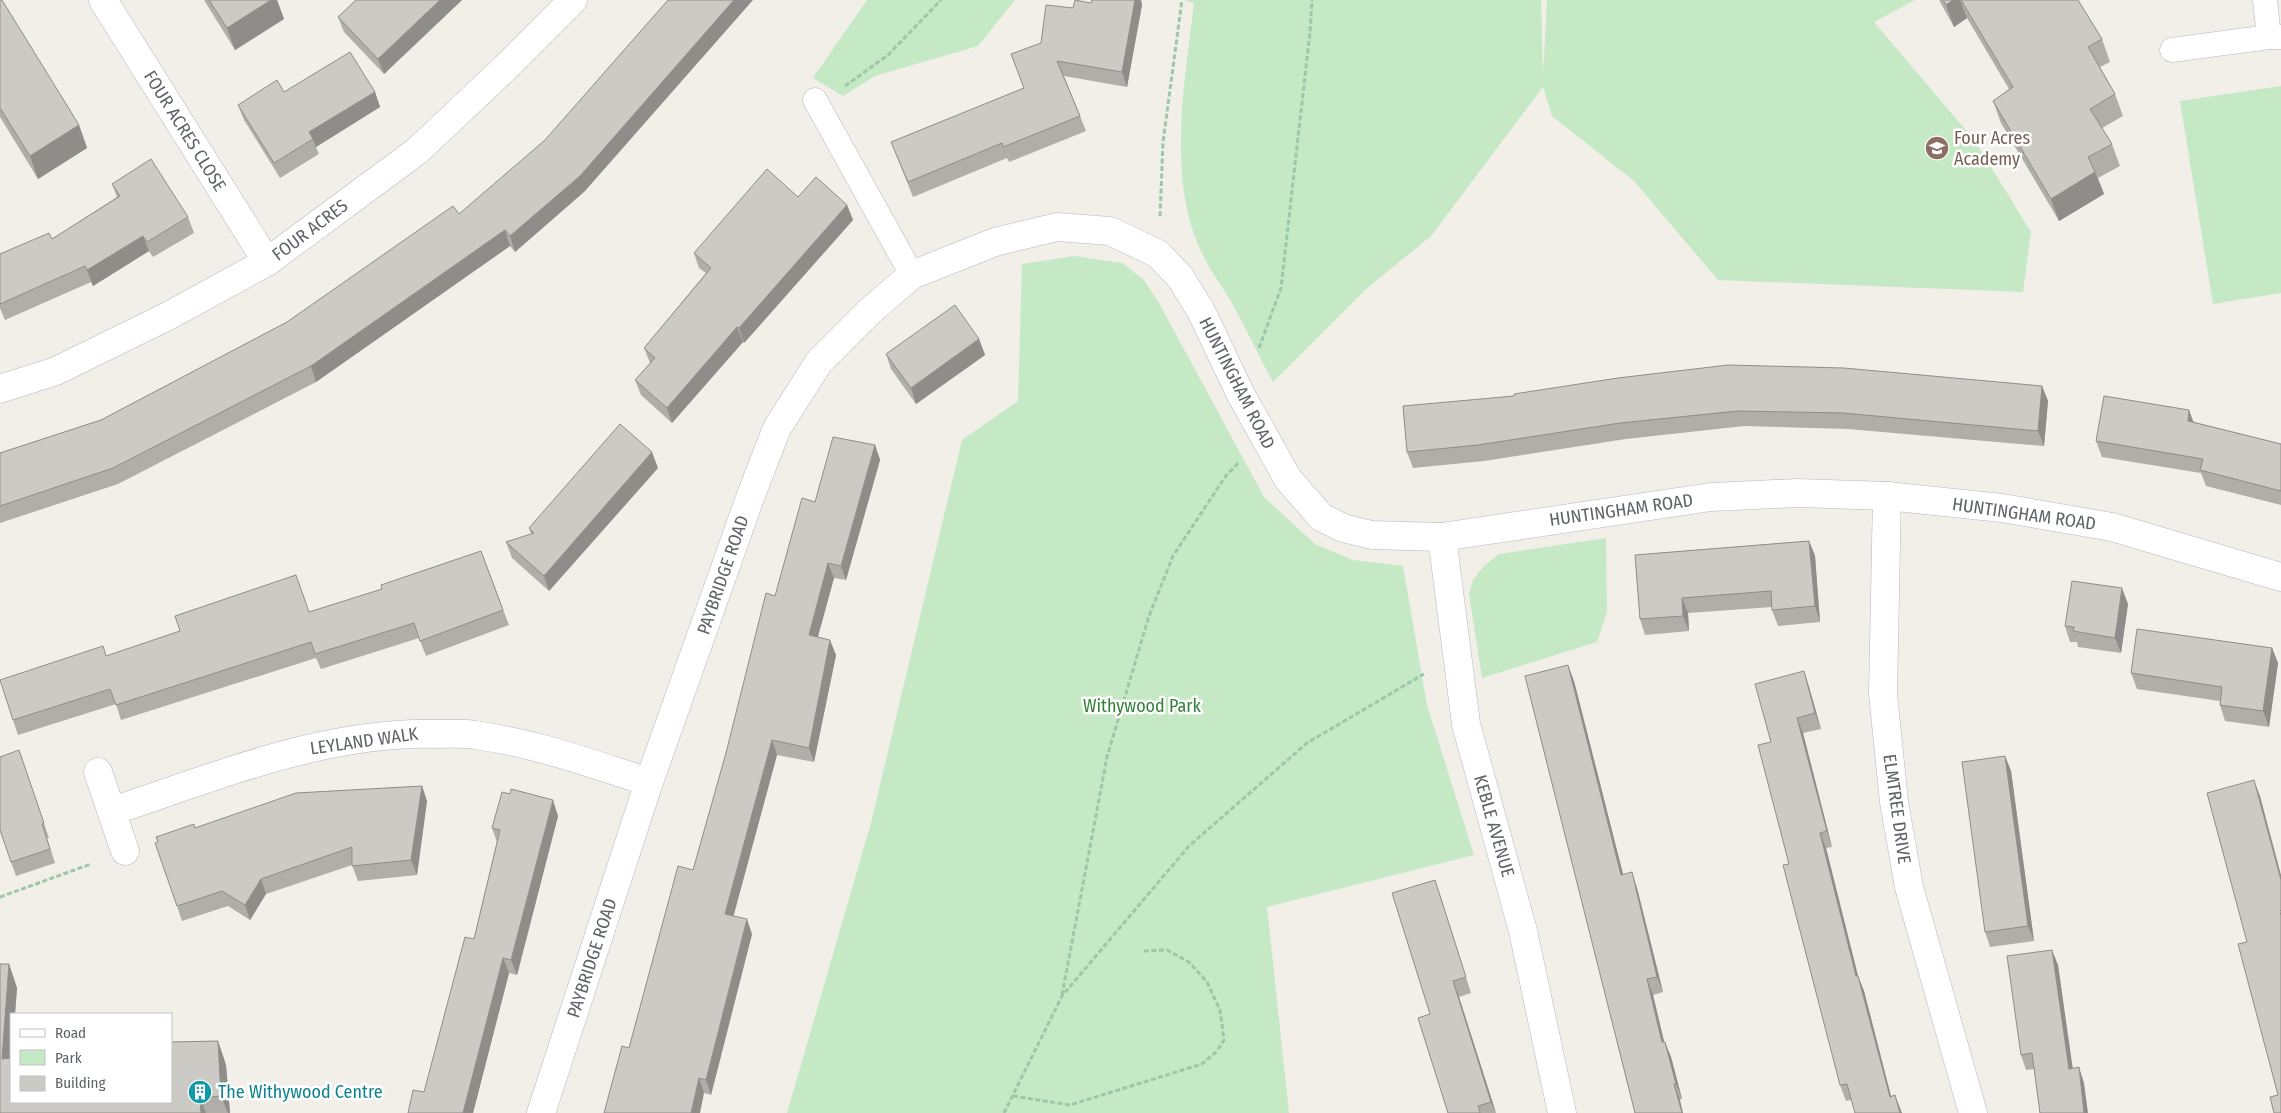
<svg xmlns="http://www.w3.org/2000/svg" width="2281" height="1113" viewBox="0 0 2281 1113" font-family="'Fira Sans Condensed',sans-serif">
<rect width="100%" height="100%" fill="#f1efe8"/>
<!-- green -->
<g fill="#c5e8c5">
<path d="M867 0H1015L978 46 875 76 843 96 813 78Z"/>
<path d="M1184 0H1541L1543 76 1547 0H1915L1874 22 1975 141 2031 232 2023 292 1718 280 1634 181 1552 116 1543 87 1431 236 1366 289 1273 382C1259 357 1247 330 1233 305 1223 287 1210 271 1202 253 1166 180 1185 80 1194 3Z"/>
<path d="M2281 86V293L2213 304 2180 101Z"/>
<path d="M1074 256 1122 263 1144 280 1159 303 1264 497 1315 544 1353 560 1403 566 1427 705 1474 855 1267 907 1289 1113H787L871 823 962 440 1018 401 1022 264Z"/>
<path d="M1606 538 1607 612 1597 642 1482 678 1469 594 1473 580 1484 566 1499 554Z"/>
</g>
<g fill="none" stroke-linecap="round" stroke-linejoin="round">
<!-- lane casing -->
<g stroke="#b5b8bc" stroke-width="25">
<g id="lane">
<path d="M2265 0 2269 37H2281"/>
<path d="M2172 50 2269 37"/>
<path d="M815 100 912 275"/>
</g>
</g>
<!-- street casing -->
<g stroke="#b5b8bc" stroke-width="29">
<g id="street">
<path d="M103 0 267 262"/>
<path d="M0 389 56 371 168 316 267 262 417 151 502 71 573 0"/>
<path d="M1887 496 1883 694 1894 802 1909 887 1973 1113"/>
<path d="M1442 537 1466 724 1523 931 1562 1113"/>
<path d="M98 772 125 851"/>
<path d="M112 811C219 776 326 730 441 734 452 734 463 733 475 735 535 743 592 764 649 782"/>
<path d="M541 1113 649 782 751 495 777 428 819 362 870 311 912 275 995 242 1057 227 1110 231 1158 254 1180 277 1201 311 1240 393 1288 479 1321 517 1343 528 1372 535 1442 537 1711 497 1798 493 1887 496 2002 508 2112 527 2281 577"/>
</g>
</g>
<!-- path -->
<g stroke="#9cc7a9" stroke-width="3" stroke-dasharray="5 2.5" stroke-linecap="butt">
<path d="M845 86 888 55 941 0"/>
<path d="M1160 216 1163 142 1182 0"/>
<path d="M1259 348 1281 288 1310 32 1312 0"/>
<path d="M0 897 91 864"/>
<path d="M1062 995 1107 757 1149 616 1173 556 1225 477 1239 462"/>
<path d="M1013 1096 1070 1105 1202 1064 1217 1051 1224 1040 1220 1010 1207 982 1189 962 1167 950 1142 951"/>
<path d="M1004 1113 1062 996 1189 846 1307 743 1424 674"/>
</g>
<!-- lane -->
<use href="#lane" stroke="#fff" stroke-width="24"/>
<!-- street -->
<use href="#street" stroke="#fff" stroke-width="28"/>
</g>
<!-- wall -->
<g fill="#afaea9">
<path d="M0 0 79 125 87 148 38 179 0 117Z"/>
<path d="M204 0H277L284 19 235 50Z"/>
<path d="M356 0H462L384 74 344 32 338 17Z"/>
<path d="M1092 0H1141L1142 5 1127 87 1064 76 1086 131 1009 162 1007 158 913 197 891 142 1024 88 1011 54 1041 43 1091 3Z"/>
<path d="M1939 0H2078L2102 39 2110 62 2100 67 2115 94 2123 116 2102 128 2112 144 2120 166 2098 178 2104 194 2059 221 2001 123 1993 101 2009 89 1967 18 1954 27Z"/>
<path d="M284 92H375L380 107 316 147 319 154 280 178 244 120 238 105Z"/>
<path d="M112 184 188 217 194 233 153 257 149 251 93 286 91 282 5 320 0 308V254L52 239 117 197Z"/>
<path d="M585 191 515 252 510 246 316 382 118 484 0 523V453L101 420 287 322 459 214Z"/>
<path d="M798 197 847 205 853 220 744 343 743 342 672 423 641 395 635 380 650 363 644 348 706 273 699 268 694 253Z"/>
<path d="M979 339 985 355 916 404 891 369 886 354Z"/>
<path d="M2042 386 2048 401 2044 446 1848 429 1744 426 1626 439 1484 461 1413 468 1407 452 1403 406Z"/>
<path d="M2194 422 2281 444V505L2206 486 2201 473 2102 457 2096 441Z"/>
<path d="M875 445 880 460 846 580 834 578 818 637 836 655 814 762 777 755 733 916 752 934 711 1095 704 1093 629 1048 693 870 775 596 815 502Z"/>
<path d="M658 468 549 591 512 558 506 542 531 534 529 528Z"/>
<path d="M1809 541 1815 556 1820 622 1778 626 1772 610V607L1688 613 1689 631 1645 635 1640 619 1635 555Z"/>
<path d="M481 551 509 625 426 656 419 638 321 669 316 658 121 720 116 704 18 735 13 720 107 656 309 612 382 589Z"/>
<path d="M2128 604 2121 653 2078 647 2077 642H2070L2065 626Z"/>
<path d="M2272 648 2278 663 2269 727 2225 721 2220 705V701L2137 689 2131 673Z"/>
<path d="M1804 671 1809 687 1821 729 1803 733 1832 847 1826 848 1858 976 1864 991 1891 1096 1895 1095 1902 1113H1855L1851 1100 1846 1101 1840 1085 1789 864 1771 742Z"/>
<path d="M1574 681 1623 874 1637 888 1663 992 1653 995 1664 1042 1671 1057 1682 1099 1635 1113Z"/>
<path d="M19 750 49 838H47L55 863 16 876 11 862Z"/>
<path d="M2005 756 2011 771 2034 941 1990 947 1985 932Z"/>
<path d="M422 786 427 801 417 875 358 881 352 865 266 894 250 920 228 906 182 921 177 906 158 842 195 828Z"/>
<path d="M558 816 517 975 509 973 473 1113 424 1092 474 939 497 842 492 828Z"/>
<path d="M1440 895 1471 993 1459 997 1496 1113H1448L1430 1014Z"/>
<path d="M0 964H9L17 988 15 1014H11V1102H171V1042L218 1041 226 1065 230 1113H0Z"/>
<path d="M2058 965 2072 1068 2084 1083 2034 1069 2026 1070 2021 1055Z"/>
</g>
<!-- shaded-wall -->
<g fill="#8f8d8a">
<path d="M271 0H277L284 19 235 50 227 28Z"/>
<path d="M440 0H462L384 74 378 59Z"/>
<path d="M734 0H753L585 191 515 252 510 236Z"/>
<path d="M1135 0H1141L1142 5 1127 87 1122 72Z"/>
<path d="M1953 0H1960L1967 18 1954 27 1946 5Z"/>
<path d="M375 92 380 107 316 147 313 139 309 132Z"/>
<path d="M79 125 87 148 38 179 30 156Z"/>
<path d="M2095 172 2104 194 2059 221 2051 199Z"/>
<path d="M847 205 853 220 744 343 739 328Z"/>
<path d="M505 230 510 246 316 382 311 366Z"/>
<path d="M143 236 149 251 93 286 87 270Z"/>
<path d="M737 327 743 342 672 423 667 408Z"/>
<path d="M979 339 985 355 916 404 911 388Z"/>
<path d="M2042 386 2048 401 2044 446 2038 431Z"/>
<path d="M2189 410 2195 426 2188 421Z"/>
<path d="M875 445 880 460 846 580 841 566Z"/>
<path d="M652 452 658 468 549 591 544 576Z"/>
<path d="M1809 541 1815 556 1820 622 1815 606Z"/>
<path d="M828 563 834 578 814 650 809 635Z"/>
<path d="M2122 588 2128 604 2121 653 2115 638Z"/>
<path d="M1682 598 1688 613 1689 631 1683 616Z"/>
<path d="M830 640 836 655 814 762 809 748Z"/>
<path d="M2272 648 2278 663 2269 727 2263 711Z"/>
<path d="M1568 665 1574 681 1627 890 1621 875Z"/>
<path d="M1804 671 1809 687 1821 729 1815 713Z"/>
<path d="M1797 718 1803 733 1832 847 1827 831Z"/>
<path d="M772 740 777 755 730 929 725 914Z"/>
<path d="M2005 756 2011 771 2034 941 2028 926Z"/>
<path d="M2254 780 2260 796 2281 875V880Z"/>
<path d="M422 786 427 801 417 875 411 860Z"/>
<path d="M553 800 558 816 517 975 511 960Z"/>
<path d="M1820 833 1826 848 1862 992 1856 976Z"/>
<path d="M1632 872 1637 888 1663 992 1657 977Z"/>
<path d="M261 879 266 894 250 920 245 905Z"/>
<path d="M747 919 752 934 711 1095 706 1080Z"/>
<path d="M2052 950 2058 965 2075 1084 2069 1069Z"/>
<path d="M503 958 509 973 473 1113H463Z"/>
<path d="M9 964 17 988 15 1014H11V1073L2 1059Z"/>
<path d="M1858 976 1864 991 1895 1112 1890 1097Z"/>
<path d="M1647 979 1653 995 1668 1058 1662 1042Z"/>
<path d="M1453 981 1459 997 1496 1113 1491 1102Z"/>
<path d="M218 1041 226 1065 230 1113H228L221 1096Z"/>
<path d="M1665 1042 1671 1057 1682 1099 1676 1084Z"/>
<path d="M2079 1067 2084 1083 2088 1113H2084Z"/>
<path d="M699 1078 704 1093 700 1113H691Z"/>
<path d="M1674 1084 1680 1100 1683 1113H1682Z"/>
<path d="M1895 1095 1901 1111 1902 1113H1900Z"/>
<path d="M200 1098 206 1113H201Z"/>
</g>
<!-- building -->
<g fill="#cccac5" stroke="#8f8d8a">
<path d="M0 0H2L79 125 30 156 0 108Z"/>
<path d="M209 0H271L227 28Z"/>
<path d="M356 0H440L378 59 338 17Z"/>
<path d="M668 0H734L580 176 510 236 505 230 311 366 113 468 0 506V453L101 420 287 322 453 206 459 214 545 140Z"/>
<path d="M1075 0 1091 3 1092 0H1135L1122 72 1057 61 1080 116 1003 147 1002 143 908 182 891 142 1024 88 1011 54 1041 43 1046 5 1073 8Z"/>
<path d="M1943 0H1953L1946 5Z"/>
<path d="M1961 0H2078L2102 39 2088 47 2115 94 2090 109 2112 144 2088 157 2095 172 2051 199 1993 101 2013 87Z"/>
<path d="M350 52 375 92 309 132 313 139 274 163 238 105 277 80 284 92Z"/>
<path d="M151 159 188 217 147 242 143 236 87 270 85 266 0 304V254L49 233 52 239 120 196 112 184Z"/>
<path d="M767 169 798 197 816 177 847 205 739 328 737 327 667 408 635 380 655 358 644 348 711 268 694 253Z"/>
<path d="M955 305 979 339 911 388 886 354Z"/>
<path d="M1728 365 1844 368 2042 386 2038 431 1843 413 1738 411 1620 423 1478 445 1407 452 1403 406 1514 396V394L1618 378Z"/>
<path d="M2104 396 2189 410 2188 421 2281 444V491L2200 470 2203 459 2096 441Z"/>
<path d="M620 424 652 452 544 576 506 542 534 533 529 528Z"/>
<path d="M833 437 875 445 841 566 828 563 809 635 830 640 809 748 772 740 725 914 747 919 706 1080 699 1078 691 1113H604L622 1046 629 1048 678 866 693 870 726 753 766 593 775 596 802 498 815 502Z"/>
<path d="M1809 541 1815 606 1772 610 1771 591 1682 598 1683 616 1640 619 1635 555Z"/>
<path d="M481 551 503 610 420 641 414 623 315 654 311 642 116 705 110 689 13 720 0 680 103 646 106 656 180 631 175 616 296 575 309 612 382 589 381 585Z"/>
<path d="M2072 581 2122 588 2115 638 2073 631 2074 627 2065 626Z"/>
<path d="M2137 629 2272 648 2263 711 2220 705 2222 687 2131 673Z"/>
<path d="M1568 665 1621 875 1632 872 1657 977 1647 979 1662 1042H1665L1676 1084H1674L1682 1113H1635L1525 676Z"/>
<path d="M1804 671 1815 713 1797 718 1827 831 1820 833 1856 976H1858L1890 1097 1895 1095 1900 1113H1855L1847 1084 1840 1085 1783 865 1789 864 1758 745 1771 742 1755 684Z"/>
<path d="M19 750 44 823 42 824 50 849 11 862 0 830V757Z"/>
<path d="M2005 756 2028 926 1985 932 1962 762Z"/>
<path d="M2254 780 2281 880V910L2280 911 2281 916V1113H2274L2270 1097 2278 1095 2238 944 2247 942 2207 793Z"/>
<path d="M422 786 411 860 352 866V847L261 879 245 905 222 891 177 906 155 843 158 842 156 837 194 824 195 828 296 793Z"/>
<path d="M511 789 553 800 511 960 503 958 463 1113H408L413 1090 424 1092 465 937 474 939 500 830 492 828 502 792 510 794Z"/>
<path d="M1435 880 1466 977 1453 981 1491 1102 1478 1106 1480 1113H1448L1418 1018 1430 1014 1392 893Z"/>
<path d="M2052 950 2069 1069 2079 1067 2084 1113H2040L2032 1053 2021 1055 2007 956Z"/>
<path d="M0 964H9L2 1059 11 1058V1102H171V1042L218 1041 221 1096 200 1098 201 1113H0Z"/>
</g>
<!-- icons -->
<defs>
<g id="school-disc" transform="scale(1.25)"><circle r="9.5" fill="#8d6e63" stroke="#fff"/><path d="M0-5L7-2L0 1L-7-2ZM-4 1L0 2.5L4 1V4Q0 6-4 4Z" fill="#fff"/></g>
<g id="building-disc" transform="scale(1.25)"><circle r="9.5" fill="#0f9aa8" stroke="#fff"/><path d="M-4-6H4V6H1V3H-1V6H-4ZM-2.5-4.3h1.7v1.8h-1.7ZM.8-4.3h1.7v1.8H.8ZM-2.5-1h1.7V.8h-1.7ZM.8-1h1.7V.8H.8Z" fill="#fff"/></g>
</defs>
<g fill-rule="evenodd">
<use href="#school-disc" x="1937" y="148"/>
<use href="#building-disc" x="200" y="1092"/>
</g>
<g text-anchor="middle" stroke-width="5" stroke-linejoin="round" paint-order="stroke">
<!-- street labels -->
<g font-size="18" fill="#5f6368" stroke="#fff">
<text transform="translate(185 131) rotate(58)" y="6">FOUR ACRES CLOSE</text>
<text transform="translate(310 230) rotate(-37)" y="6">FOUR ACRES</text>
<text transform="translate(1237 383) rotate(63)" y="6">HUNTINGHAM ROAD</text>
<text transform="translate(1621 510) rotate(-8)" y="6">HUNTINGHAM ROAD</text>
<text transform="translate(2024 514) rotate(8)" y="6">HUNTINGHAM ROAD</text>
<text transform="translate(723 575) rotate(-71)" y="6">PAYBRIDGE ROAD</text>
<text transform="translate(364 741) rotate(-8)" y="6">LEYLAND WALK</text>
<text transform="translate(1897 809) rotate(82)" y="6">ELMTREE DRIVE</text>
<text transform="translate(1494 826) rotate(74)" y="6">KEBLE AVENUE</text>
<text transform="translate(592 958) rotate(-72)" y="6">PAYBRIDGE ROAD</text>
</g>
<!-- education labels -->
<g font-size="18" fill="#785e54" stroke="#fff" text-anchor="start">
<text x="1954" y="144">Four Acres<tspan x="1954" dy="21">Academy</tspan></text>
</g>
<!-- park labels -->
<g font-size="18" fill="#348238" stroke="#fff">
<text x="1142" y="712">Withywood Park</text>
</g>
<!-- culture labels -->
<g font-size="18" fill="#0d838f" stroke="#fff" text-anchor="start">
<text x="218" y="1098">The Withywood Centre</text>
</g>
</g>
<!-- legend -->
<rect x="10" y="1013" width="162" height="90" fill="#ffffff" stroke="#bfc1c3"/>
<rect x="20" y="1029" width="25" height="8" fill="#ffffff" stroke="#bfc1c3"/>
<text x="55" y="1038" font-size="15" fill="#5f6368">Road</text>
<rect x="20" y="1050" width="25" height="15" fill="#c5e8c5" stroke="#bfc1c3"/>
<text x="55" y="1063" font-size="15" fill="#5f6368">Park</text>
<rect x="20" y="1076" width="25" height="15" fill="#cccac5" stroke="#bfc1c3"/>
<text x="55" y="1088" font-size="15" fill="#5f6368">Building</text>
</svg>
